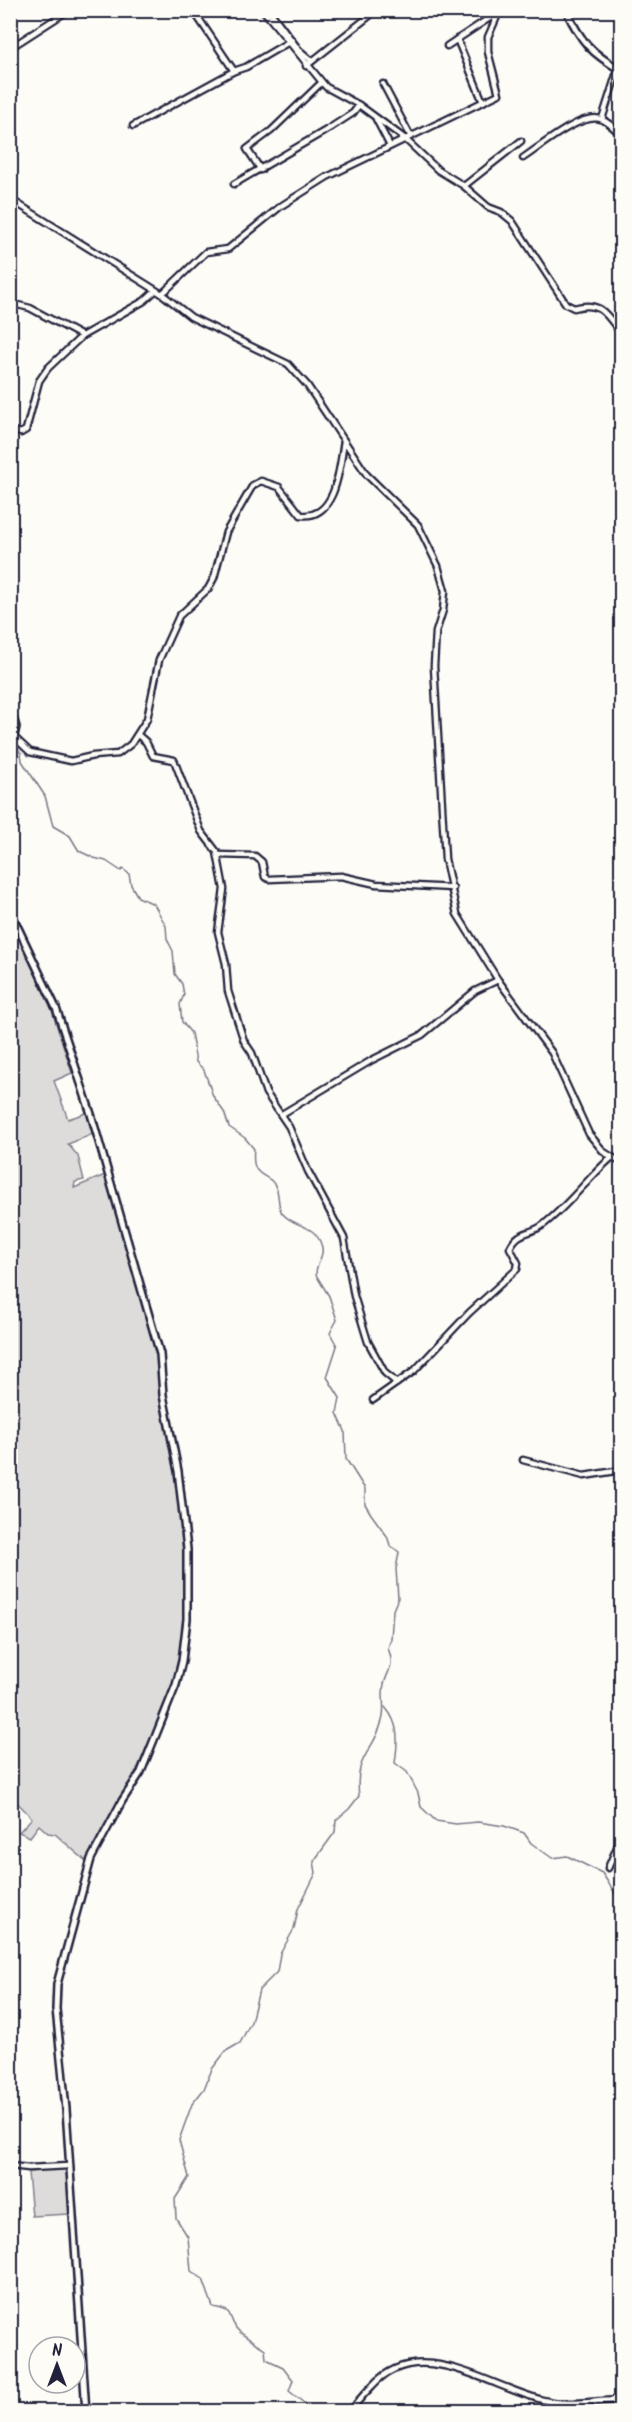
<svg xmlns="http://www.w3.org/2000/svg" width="632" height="2422" viewBox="0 0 632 2422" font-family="Kalam,sans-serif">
<rect width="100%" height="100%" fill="#fdfcf7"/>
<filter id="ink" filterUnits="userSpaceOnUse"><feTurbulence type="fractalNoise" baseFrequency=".0167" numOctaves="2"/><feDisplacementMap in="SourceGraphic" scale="12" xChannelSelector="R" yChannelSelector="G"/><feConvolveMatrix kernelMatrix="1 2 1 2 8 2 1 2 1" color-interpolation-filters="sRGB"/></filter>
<g filter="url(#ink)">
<!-- green -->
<g fill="#dddcdb" stroke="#807f8b" stroke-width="1.5">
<path d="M10 927 15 929 48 998 72 1073 54 1081 68 1119 86 1113 93 1134 68 1144 78 1156 84 1180 75 1182 74 1188 105 1175 161 1371 173 1443 186 1550V1620L178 1670 161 1715 135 1774 86 1861 55 1834 48 1833 39 1825 30 1837 19 1832 32 1818 11 1796Z"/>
<path d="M66 2168 70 2214 32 2216 28 2172Z"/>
</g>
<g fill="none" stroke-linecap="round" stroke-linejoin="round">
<!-- stream -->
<g stroke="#787885" stroke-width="1.5">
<path d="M14 745 21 753 22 761 45 796 53 826 70 836 79 851 94 858 106 861 121 871 123 869 129 874 131 885 138 897 154 904 166 926 167 939 173 951 175 974 182 984 184 995 180 1004 182 1022 191 1033 196 1062 204 1070 213 1096 224 1112 229 1127 245 1138 254 1149C250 1183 271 1170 277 1190 279 1197 278 1207 282 1213 294 1228 314 1223 321 1244 326 1256 315 1263 316 1275L329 1296 337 1320 330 1333 337 1346 327 1377 340 1398 337 1413 345 1431 346 1459 365 1489V1504L371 1514 387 1536 390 1545 399 1552 396 1569 398 1598 393 1610 391 1639 388 1648C395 1667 389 1667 384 1684 381 1696 386 1709 382 1721 373 1754 354 1755 359 1796L349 1809 336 1820 335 1832 314 1861 316 1873 298 1909 294 1929 280 1954 277 1972 259 1990 251 2022 240 2043 226 2051 212 2069 204 2089 192 2104 179 2140 189 2177 175 2199 176 2218 188 2237 191 2271 203 2279 213 2307C235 2311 226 2313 236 2328 242 2336 256 2343 265 2349L266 2359 283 2367 293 2380 289 2391 304 2403 306 2412"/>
<path d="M385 1707C400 1724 398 1742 395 1763L407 1772 418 1793 421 1807 436 1821 456 1824 478 1822 504 1826 524 1833 531 1843 552 1858 567 1856 602 1873 622 1904"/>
</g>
<!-- minor casing -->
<g stroke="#22223b" stroke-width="9">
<g id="minor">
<path d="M193 10 234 71"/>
<path d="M263 10 326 87 359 105 404 138 438 170 464 186 488 207 501 212 512 221 566 304 574 308C601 300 607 315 622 335"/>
<path d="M269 10 299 50 312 61"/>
<path d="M457 39 483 102"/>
<path d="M447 46 500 11"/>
<path d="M10 48 69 10"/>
<path d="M306 66 377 10"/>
<path d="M383 84 410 135"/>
<path d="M376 119 390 146"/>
<path d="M602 119 618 69"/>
<path d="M133 126 234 71 246 67 287 43"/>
<path d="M523 158C540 147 583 110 603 120 610 123 617 131 622 136"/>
<path d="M261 170 247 149 271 131 321 83"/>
<path d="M234 184 330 128 353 113 359 105"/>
<path d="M464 186 521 141"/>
<path d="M10 199 162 294 191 317 288 364 307 385 367 475 418 525 438 566 445 591 443 610 436 632 434 666 445 859 457 914 498 980 552 1053 589 1134 604 1152 622 1163"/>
<path d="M162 294 206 252 228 249 281 206 327 177 499 94 488 52V37L499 12"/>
<path d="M10 303 30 308 82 336"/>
<path d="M10 430 21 433 26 430 39 381 48 368 82 336 144 301 155 291"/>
<path d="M138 735 146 742 153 756 174 760 201 831 217 852 224 889 218 932 226 964 228 991 244 1041 252 1053 266 1093 289 1127 308 1171 344 1238 354 1296 368 1342 385 1373 397 1383"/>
<path d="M15 738 30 752 71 761 93 756 118 754 131 744 147 719 159 660 179 616 208 589 214 578 226 532 253 485 261 481 279 487 301 515C337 520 340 464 344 441"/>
<path d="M218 855 255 856 262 862 265 877 269 879 341 876 376 884 453 888"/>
<path d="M282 1114 372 1060 422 1035 475 991 498 980"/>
<path d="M373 1400 414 1371 469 1313 517 1269 518 1263 510 1248C518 1230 530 1235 543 1225 568 1206 587 1179 611 1158"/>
<path d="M523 1460 584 1476 622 1470"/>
<path d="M608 1868 622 1836"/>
<path d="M10 2166 29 2168 69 2166"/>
<path d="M351 2412C356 2402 364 2394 372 2386 419 2334 489 2387 543 2400 568 2407 596 2400 622 2400"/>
</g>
</g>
<!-- tertiary casing -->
<g stroke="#22223b" stroke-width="10">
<g id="tertiary">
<path d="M566 10C581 42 591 53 622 71"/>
<path d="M10 708 16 727 10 753"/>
<path d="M10 911 56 1008 91 1114 160 1354 163 1395 178 1471 187 1549V1619L182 1661 176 1685 141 1772 122 1801 91 1859 57 1984 56 2009 66 2109 86 2412"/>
</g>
</g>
<!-- minor -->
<use href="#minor" stroke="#fdfcf7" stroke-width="4.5"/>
<!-- tertiary -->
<use href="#tertiary" stroke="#fdfcf7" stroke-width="5"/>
</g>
</g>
<!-- margin -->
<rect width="632" height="2422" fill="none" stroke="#fdfcf7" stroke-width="36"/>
<rect x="18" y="18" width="596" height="2386" fill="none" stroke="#22223b" stroke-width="2" filter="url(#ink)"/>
<!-- north arrow -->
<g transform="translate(57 2365)"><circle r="28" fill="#fdfcf7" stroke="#a5a5ac" stroke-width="1.5"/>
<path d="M0-4.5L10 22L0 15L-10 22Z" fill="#22223b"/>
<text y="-9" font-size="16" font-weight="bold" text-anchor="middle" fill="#22223b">N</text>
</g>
</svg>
